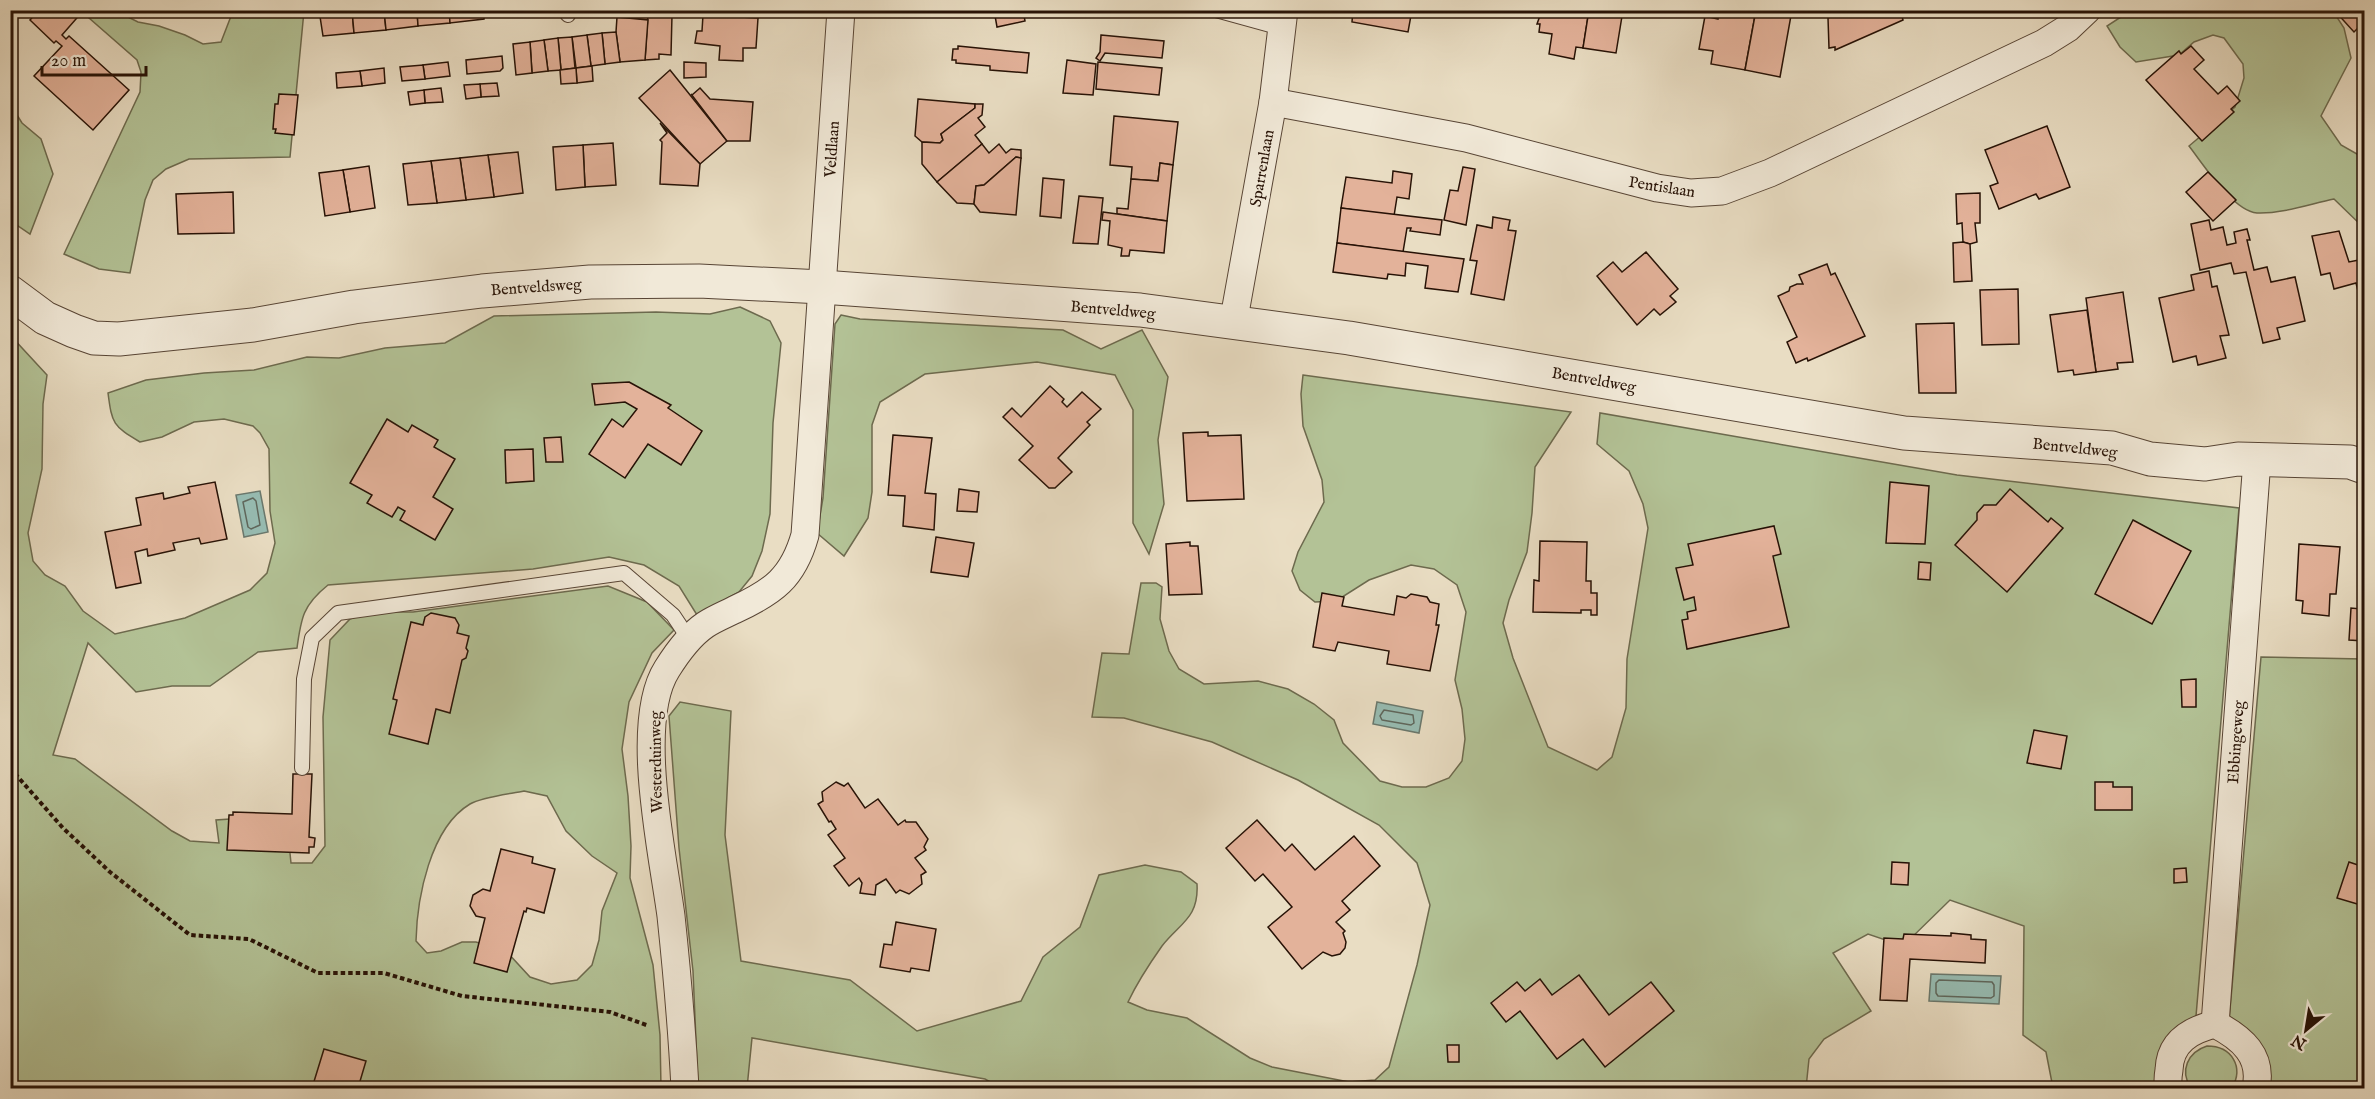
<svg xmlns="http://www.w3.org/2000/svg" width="2375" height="1099" viewBox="0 0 2375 1099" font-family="'IM FELL English',serif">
<rect width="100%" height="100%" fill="#e9ddc3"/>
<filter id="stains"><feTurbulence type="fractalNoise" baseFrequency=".00333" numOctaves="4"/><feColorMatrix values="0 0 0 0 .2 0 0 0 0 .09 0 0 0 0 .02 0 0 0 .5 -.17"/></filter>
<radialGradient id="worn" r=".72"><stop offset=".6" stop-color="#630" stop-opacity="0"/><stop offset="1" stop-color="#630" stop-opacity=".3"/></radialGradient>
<!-- green -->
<g fill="#b3c296" stroke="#6d6a4e" stroke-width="1.5" fill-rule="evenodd">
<path d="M81 11H116L138 22 159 26 185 35 203 44 221 42 233 11H304L290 157 189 159 166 169 153 180 145 200 130 273 99 269 64 254 140 92 141 72 137 60Z"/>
<path d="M2130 11H2333L2344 28 2351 58 2321 116 2341 145 2364 158V228L2334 199C2310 204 2282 214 2257 213 2233 211 2203 164 2189 146L2235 107 2244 78 2243 64 2224 38 2213 35 2194 42 2179 55 2136 62 2120 47 2107 26Z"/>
<path d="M11 108 14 110 22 123 41 139 53 174 30 234 11 221Z"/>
<path d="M740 307 770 321 781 343 773 423 770 514 762 551 752 576 739 592 697 615 679 586 644 565 609 557 533 569 328 585C303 605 301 618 297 648L258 652 210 686H172L136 692 88 643 53 755 75 759 172 831 190 841 219 843 216 820 286 815 291 863H312L325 846 323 717 330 640 350 619 369 612H413L608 586 647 602 674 630 652 653 629 702 622 749 628 796 631 846 630 878 653 965 660 1035 661 1088H11L10 335 47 375 43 404 42 469 28 533 33 561 45 575 65 586 83 611 115 634 185 618 250 590 267 573 275 543 270 511 269 449 260 433 253 426 224 419 194 422 162 437 140 442C113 426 112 424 108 393L146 380 204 373 254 370 307 357 339 358 385 348 445 343 494 316 656 312 710 314ZM524 791 547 796 566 831 592 856 617 873 602 911 599 940 592 965 577 980 551 984 530 977 507 952 476 942H462L441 951 427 953 416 941C417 898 430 828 470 804 482 797 509 794 524 791Z"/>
<path d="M841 315 860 319 1063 330 1101 349 1142 330 1168 377 1158 440 1164 504 1149 554 1133 523V410L1115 375 1037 362 925 374 880 402 872 425V492L868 518 844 556 817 533 823 498 835 324Z"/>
<path d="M1303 375 1571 412 1535 467 1532 513 1527 552 1509 600 1503 623 1513 658 1548 747 1597 770 1612 757 1626 708 1627 659 1648 528 1643 504 1629 471 1597 444 1600 413 1957 475 2239 508 2195 1028 2160 1088H2053L2046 1052 2023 1035 2024 926 1950 900 1903 946 1868 934 1833 953 1871 1011 1824 1039 1809 1059 1806 1088H1001L985 1079 752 1038 747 1088H698L693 971 679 848 669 716 680 702 731 711 725 835 741 961 850 980 917 1031 1021 1001 1043 957 1080 927 1099 875 1145 865 1181 872 1197 884C1199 918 1180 923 1162 946 1150 963 1137 983 1128 1002L1147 1010 1187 1018 1250 1058 1272 1067 1349 1082 1375 1080 1389 1067 1417 965 1430 905 1417 863 1379 825 1298 780 1212 742 1124 718 1092 717 1102 653 1129 654 1141 583H1156L1162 587 1160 619 1169 651 1179 669 1204 684 1258 681 1288 689 1314 704 1334 720 1343 743 1380 781 1402 787H1426L1449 778 1462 761 1465 739 1462 709 1455 680 1466 612 1457 585 1434 569 1411 565 1369 580 1336 601 1315 602 1300 590 1292 571 1298 552 1324 502 1322 480 1303 426 1301 394Z"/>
<path d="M2261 657 2364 659V1088H2270L2265 1061 2229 1021Z"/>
<path d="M2207 1046C2232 1046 2244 1067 2232 1088H2191C2179 1071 2188 1052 2207 1046Z"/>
</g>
<!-- water -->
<g fill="#97bcb2" stroke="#6a786d" stroke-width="1.5">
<path d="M260 491 268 532 244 537 236 495Z"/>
<path d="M1377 702 1423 711 1419 733 1373 724Z"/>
<path d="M1931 974 2001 976 1999 1004 1929 1001Z"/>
</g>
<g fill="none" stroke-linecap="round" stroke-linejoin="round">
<!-- shore -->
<g stroke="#5f675c" stroke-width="1.5">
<path d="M253 498 256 501 260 525 251 529 248 527 243 502Z"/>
<path d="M1384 710 1413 715 1414 723 1411 725 1382 720 1380 716Z"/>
<path d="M1939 980 1992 982 1994 985V996L1991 998 1938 996 1936 993V983Z"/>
</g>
</g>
<!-- building -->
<g fill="#e3b29a" stroke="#271206" stroke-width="1.5">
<path d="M39 10 83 11 62 35 66 39 69 36 129 90 93 130 34 76 62 46 56 41 54 43 30 20Z"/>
<path d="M319 10H352L354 33 323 36Z"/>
<path d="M352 10H384L386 30 354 33Z"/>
<path d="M384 10H417L418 26 386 30Z"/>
<path d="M417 10H449L450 23 418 26Z"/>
<path d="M449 10H484V19L450 23Z"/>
<path d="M617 10H648V20L617 17Z"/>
<path d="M703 10H758V18L703 15Z"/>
<path d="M994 10H1023L1025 21 997 27Z"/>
<path d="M1353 10H1412L1408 32 1352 22Z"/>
<path d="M1542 10H1589L1583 48 1576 47 1574 59 1549 54 1552 34 1539 32 1540 24H1537Z"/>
<path d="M1589 10H1623L1616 53 1583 48Z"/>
<path d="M1720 10H1756L1745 70 1711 64 1713 51 1699 49 1705 16 1718 19Z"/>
<path d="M1756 10H1792L1780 77 1745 70Z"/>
<path d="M1844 10H1914L1902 16 1903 20 1835 50V47L1829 48 1828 18Z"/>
<path d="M2334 10H2364V22L2354 32Z"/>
<path d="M648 14 672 15 671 55 659 54V59L645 60Z"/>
<path d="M703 15 758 18 756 48H743V61L719 60 720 46 695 43 697 31H702Z"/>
<path d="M617 17 648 20 645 60 620 62 616 32Z"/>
<path d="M616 32 620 62 605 64 602 33Z"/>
<path d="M602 33 605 64 591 66 587 35Z"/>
<path d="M587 35 591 66 576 68 572 37Z"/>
<path d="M1101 35 1164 41 1162 58 1105 53 1100 61 1096 58 1100 52Z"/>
<path d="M572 37 575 68 561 70 558 38Z"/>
<path d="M558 38 561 70 548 71 544 40Z"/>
<path d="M544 40 548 71 532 73 530 42Z"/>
<path d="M530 42 532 73 516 75 513 44Z"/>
<path d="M958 46 1029 53 1027 73 990 70V66L956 63V60H952L953 49H958Z"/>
<path d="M2191 46 2204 60 2194 69 2218 94 2227 86 2240 101 2231 109 2234 112 2202 141 2146 80 2179 51 2181 54Z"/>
<path d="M502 56 503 68 500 71 467 74 466 60Z"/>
<path d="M1067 60 1096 64 1093 95 1063 93Z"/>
<path d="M448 62 450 76 425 79 423 65Z"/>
<path d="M684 62 706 63V77L684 78Z"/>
<path d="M1098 62 1162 68 1159 95 1096 89Z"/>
<path d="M423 65 425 79 402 81 400 67Z"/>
<path d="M592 66 593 81 577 83 576 68Z"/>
<path d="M384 68 385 83 362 86 360 71Z"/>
<path d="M576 68 577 83 561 84 560 70Z"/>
<path d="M670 70 727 141 700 164 639 98Z"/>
<path d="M360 71 362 86 337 88 336 73Z"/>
<path d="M497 83 499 96 481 97 480 84Z"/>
<path d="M480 84 481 97 466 99 464 85Z"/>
<path d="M441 88 443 102 425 103 424 90Z"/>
<path d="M700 88 710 99 753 102 750 141H727L691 94 692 95Z"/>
<path d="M424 90 425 103 410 105 408 92Z"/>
<path d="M279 94 298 95 294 135 275 133 276 129H273L275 104H278Z"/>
<path d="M918 99 975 104V108L941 134 943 140 940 143 922 142 915 136Z"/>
<path d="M975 104H983L982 115 978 118 985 127 975 135 982 144 937 182 922 164V142L940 143 943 140 941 134 975 108Z"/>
<path d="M1114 116 1178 122 1173 165 1160 163 1158 181 1131 179 1132 167 1110 165Z"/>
<path d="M660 123 700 164 698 186 660 184 662 142 660 140 667 133Z"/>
<path d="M2047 126 2070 187 2039 199 2036 194 1999 209 1990 186 1998 183 1985 150Z"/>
<path d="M613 143 616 185 585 187 583 145Z"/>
<path d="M982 144 989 153 999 144 1006 153 1011 149 1021 150V158L1016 157 984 185 976 186 974 204 957 203 937 182Z"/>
<path d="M583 145 585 187 556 190 553 147Z"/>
<path d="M518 152 523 193 494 197 488 155Z"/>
<path d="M488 155 494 197 466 200 460 158Z"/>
<path d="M1016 157 1021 158 1016 215 980 212 974 204 976 186 984 185Z"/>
<path d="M460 158 466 200 437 203 431 161Z"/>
<path d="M431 161 437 203 408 205 403 164Z"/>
<path d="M1160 163 1173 165 1167 221 1117 214V208L1128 209 1131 179 1158 181Z"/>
<path d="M369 166 375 208 350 212 343 170Z"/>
<path d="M1463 167 1475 169 1466 225 1444 220 1450 190 1458 191Z"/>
<path d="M343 170 350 212 325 216 319 173Z"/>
<path d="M1393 171 1412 174 1409 199 1397 197 1394 216 1341 208 1346 177 1392 183Z"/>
<path d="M2208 172 2236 200 2213 221 2186 192Z"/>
<path d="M1043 178 1064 180 1061 218 1040 216Z"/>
<path d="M233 192 234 233 178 234 176 194Z"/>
<path d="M1980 193V223H1975L1977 242 1970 244 1963 242 1962 223 1957 224 1956 194Z"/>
<path d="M1079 196 1103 198 1098 244 1073 243Z"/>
<path d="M1341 208 1442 220 1440 235 1410 231 1411 228H1407L1403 252 1337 243Z"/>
<path d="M1103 212 1167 221 1164 253 1130 250 1129 256H1121L1122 248 1108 245 1110 221 1102 220Z"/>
<path d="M1493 217 1510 220 1508 230 1516 231 1504 300 1471 294 1477 261 1470 260 1477 225 1492 228Z"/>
<path d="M2209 220 2211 230 2223 227 2227 245 2236 243 2234 232 2247 229 2250 240H2247L2254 270 2267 267 2271 282 2295 277 2305 321 2277 328 2280 339 2263 343 2246 272 2234 274 2231 263 2200 270 2191 224Z"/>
<path d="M2339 231 2349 262 2364 259V315L2356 283 2334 289 2330 273 2321 275 2312 236Z"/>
<path d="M1963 242 1970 244 1972 281 1954 282 1953 243Z"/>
<path d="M1337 243 1464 259 1458 292 1425 288 1428 266 1406 263 1405 276 1388 274 1387 279 1333 272Z"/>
<path d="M1646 252 1678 289 1670 296 1676 302 1660 315 1654 309 1637 325 1597 276 1613 262 1622 272Z"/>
<path d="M1827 264 1831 275 1835 273 1865 336 1808 361 1807 358 1796 363 1787 342 1797 337 1778 296 1789 291 1790 287 1797 284H1803L1799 275Z"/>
<path d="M2209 271 2212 287 2217 286 2229 335 2220 336 2226 358 2198 365 2196 356 2173 362 2159 298 2194 290 2191 275Z"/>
<path d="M2018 289 2019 344 1982 345 1980 290Z"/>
<path d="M2123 292 2133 362 2117 363 2118 369 2096 372 2086 298Z"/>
<path d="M2087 310 2096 372 2074 375 2073 370 2058 372 2050 315Z"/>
<path d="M1954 323 1956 393H1919L1916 324Z"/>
<path d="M629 382 671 405 668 408 702 431 681 465 648 444 625 478 589 454 612 419 623 427 637 409 625 402 595 405 592 384Z"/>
<path d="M1050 386 1064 399 1062 402 1067 407 1082 392 1101 409 1087 422 1090 425 1058 458 1072 472 1055 488H1049L1019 460 1033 446 1003 417 1012 408 1021 417Z"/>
<path d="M387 419 408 432 412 425 438 440 434 447 455 459 433 497 453 509 435 540 400 520 405 511 398 507 392 517 367 503 372 495 350 483Z"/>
<path d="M1208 432V436L1241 435 1244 499 1187 501 1183 433Z"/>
<path d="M893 435 932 438 925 493 936 494 934 530 903 526 905 496 888 495Z"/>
<path d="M561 437 563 462H546L544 438Z"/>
<path d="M533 449 534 481 506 483 505 450Z"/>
<path d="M215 482 227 539 201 544 199 538 173 543 175 550 148 556 147 549 135 552 141 583 116 588 105 532 141 525 136 498 163 493 164 499 190 493 188 487Z"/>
<path d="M1890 482 1929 486 1925 544 1886 543Z"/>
<path d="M959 489 979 492 977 512 957 511Z"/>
<path d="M2010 489 2048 522 2051 518 2063 528 2007 592 1955 545 1977 520V513L1984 505H1996Z"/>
<path d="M2133 520 2191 551 2152 624 2095 594Z"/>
<path d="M1774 526 1781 554 1773 556 1789 627 1687 649 1682 620 1688 619 1687 612 1696 610 1694 597 1684 600 1676 568 1693 565 1688 544Z"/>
<path d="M936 537 974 543 968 577 931 572Z"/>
<path d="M1540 541 1587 542 1586 581H1591V593H1597V615H1591V610H1581V613L1533 612 1534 580 1539 581Z"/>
<path d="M1190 542V546H1198L1202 594 1169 595 1166 544Z"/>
<path d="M2299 544 2340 547 2336 594H2330L2329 616 2302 613 2303 601 2296 600Z"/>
<path d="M1919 562 1931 563 1930 580 1918 579Z"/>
<path d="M1322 593 1344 597 1342 606 1394 615 1397 596 1406 598 1411 594 1427 597 1430 602 1439 604 1436 625H1439L1430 671 1387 664 1389 651 1338 642 1335 651 1313 647Z"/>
<path d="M2364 595V641L2349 640 2351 608 2361 609 2362 596 2364 597Z"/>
<path d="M431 613 455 618 459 625 457 633 469 636 466 648 468 651 466 658 462 660 450 713 436 709 428 744 389 734 397 700 393 699 411 622 423 625 425 617Z"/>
<path d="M2196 679V707H2182L2181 680Z"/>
<path d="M2034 730 2067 736 2061 769 2027 763Z"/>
<path d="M293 774H312L309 837 315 838 314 847H309V853L227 850 229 815H233V812L292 814Z"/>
<path d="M836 782 844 786 848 783 865 808 878 799 898 825 905 820 906 822H916L928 839 924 847 926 850 915 858 926 872 921 875 922 884 909 894 900 890 896 893 886 879 876 885 875 895 860 893 862 883 859 878 849 886 834 866 845 858 828 835 836 829 831 821 829 822 818 804 823 801 822 792Z"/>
<path d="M2095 782H2113V787H2132V810H2095Z"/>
<path d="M1257 820 1285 851 1292 844 1315 870 1354 836 1380 866 1342 901 1350 910 1336 922 1345 931 1343 933 1346 942 1345 948 1340 954 1332 956 1323 952 1302 969 1268 927 1292 907 1263 874 1255 881 1226 848Z"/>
<path d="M501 849 533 857 532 863 555 869 544 913 527 908 526 912 524 911 507 972 474 963 485 918 476 916 470 906 473 895 483 889 490 891Z"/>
<path d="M1892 862 1909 863 1908 885 1891 884Z"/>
<path d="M2349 862 2364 867V906L2337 898Z"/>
<path d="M2186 868 2187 882 2174 883V869Z"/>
<path d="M896 922 936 929 929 971 911 968 910 972 880 967 884 944 892 945Z"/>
<path d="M1951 933 1971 935V939L1986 940 1985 963 1910 959 1907 1001 1880 1000 1884 938 1903 939 1904 934 1951 936Z"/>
<path d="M1579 975 1609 1015 1651 982 1674 1011 1605 1067 1583 1039 1557 1059 1520 1011 1506 1022 1491 1003 1517 982 1525 991 1540 979 1552 995Z"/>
<path d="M1447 1045H1459V1062H1448Z"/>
<path d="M324 1049 366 1061 358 1088H312Z"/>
<path d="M1839 1084 1950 1087V1088H1838Z"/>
</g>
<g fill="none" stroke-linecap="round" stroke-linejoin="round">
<!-- service casing -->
<g stroke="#584535" stroke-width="16">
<g id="service">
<path d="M564 10 568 15"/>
<path d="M1216 10 1281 28"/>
<path d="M302 768 304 679 312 638 338 613 624 573 673 615 689 639"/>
</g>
</g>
<!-- minor casing -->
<g stroke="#584535" stroke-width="29">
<g id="minor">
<path d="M1273 102 1466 138 1657 188 1691 193 1722 191 1770 173 2044 43 2068 28 2087 10"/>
<path d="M1233 324 1273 102 1284 10"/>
<path d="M2215 1024 2257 460"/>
<path d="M685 1088C682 1031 677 973 671 916 663 855 633 722 667 669 677 653 689 636 705 625 714 619 724 615 734 610 773 592 793 578 805 535L841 10"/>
<path d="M2169 1088C2167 1082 2168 1076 2169 1070 2170 1041 2191 1030 2215 1024 2242 1038 2263 1056 2256 1088"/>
</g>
</g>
<!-- tertiary casing -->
<g stroke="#584535" stroke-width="35">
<path id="tertiary" d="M10 292 45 318 74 331 94 338 119 339 253 325 354 307 482 291 590 282 699 281 822 287 1140 310 1349 338 1904 433 2112 448 2150 459 2205 464 2238 459 2350 462 2364 467"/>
</g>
<!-- path -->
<path stroke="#271206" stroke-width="4" stroke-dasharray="4.5 3" stroke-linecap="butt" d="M10 768 63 828 110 872 190 935 249 939 318 973H384L462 996 610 1012 649 1026"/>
<!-- service -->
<use href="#service" stroke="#f1e9d8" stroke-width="14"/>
<!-- minor -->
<use href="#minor" stroke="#f1e9d8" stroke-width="27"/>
<!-- tertiary -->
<use href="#tertiary" stroke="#f1e9d8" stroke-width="33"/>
</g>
<g text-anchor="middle" stroke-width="6" stroke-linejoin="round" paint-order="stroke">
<!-- street labels -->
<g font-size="16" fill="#271206" stroke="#f1e9d8">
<text transform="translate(831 149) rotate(-86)" y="6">Veldlaan</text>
<text transform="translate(1261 168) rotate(-80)" y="6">Sparrenlaan</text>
<text transform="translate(1662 186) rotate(9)" y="6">Pentislaan</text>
<text transform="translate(536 286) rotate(-4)" y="6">Bentveldsweg</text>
<text transform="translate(1113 309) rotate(5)" y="6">Bentveldweg</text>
<text transform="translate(1594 379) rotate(10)" y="6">Bentveldweg</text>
<text transform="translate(2075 447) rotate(6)" y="6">Bentveldweg</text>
<text transform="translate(2235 742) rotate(-86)" y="6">Ebbingeweg</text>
<text transform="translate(655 762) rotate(-91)" y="6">Westerduinweg</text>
</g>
</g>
<!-- margin -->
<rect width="2375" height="1099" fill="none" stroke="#e9ddc3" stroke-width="36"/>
<rect x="12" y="12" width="2351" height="1075" fill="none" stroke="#271206" stroke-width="3"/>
<rect x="18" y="18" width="2339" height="1063" fill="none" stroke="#271206" stroke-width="1.5"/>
<!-- north arrow -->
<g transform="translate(2306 1030) rotate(210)" stroke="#f1e9d8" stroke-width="4.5" paint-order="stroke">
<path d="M0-4.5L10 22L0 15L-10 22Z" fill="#271206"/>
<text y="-9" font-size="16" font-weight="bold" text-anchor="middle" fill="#271206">N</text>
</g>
<!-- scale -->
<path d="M42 66v9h104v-9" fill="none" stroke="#271206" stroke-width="3"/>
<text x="51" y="66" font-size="18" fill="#271206" stroke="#f1e9d8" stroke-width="4.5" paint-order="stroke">20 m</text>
<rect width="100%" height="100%" filter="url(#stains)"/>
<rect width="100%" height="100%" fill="url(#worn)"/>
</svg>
